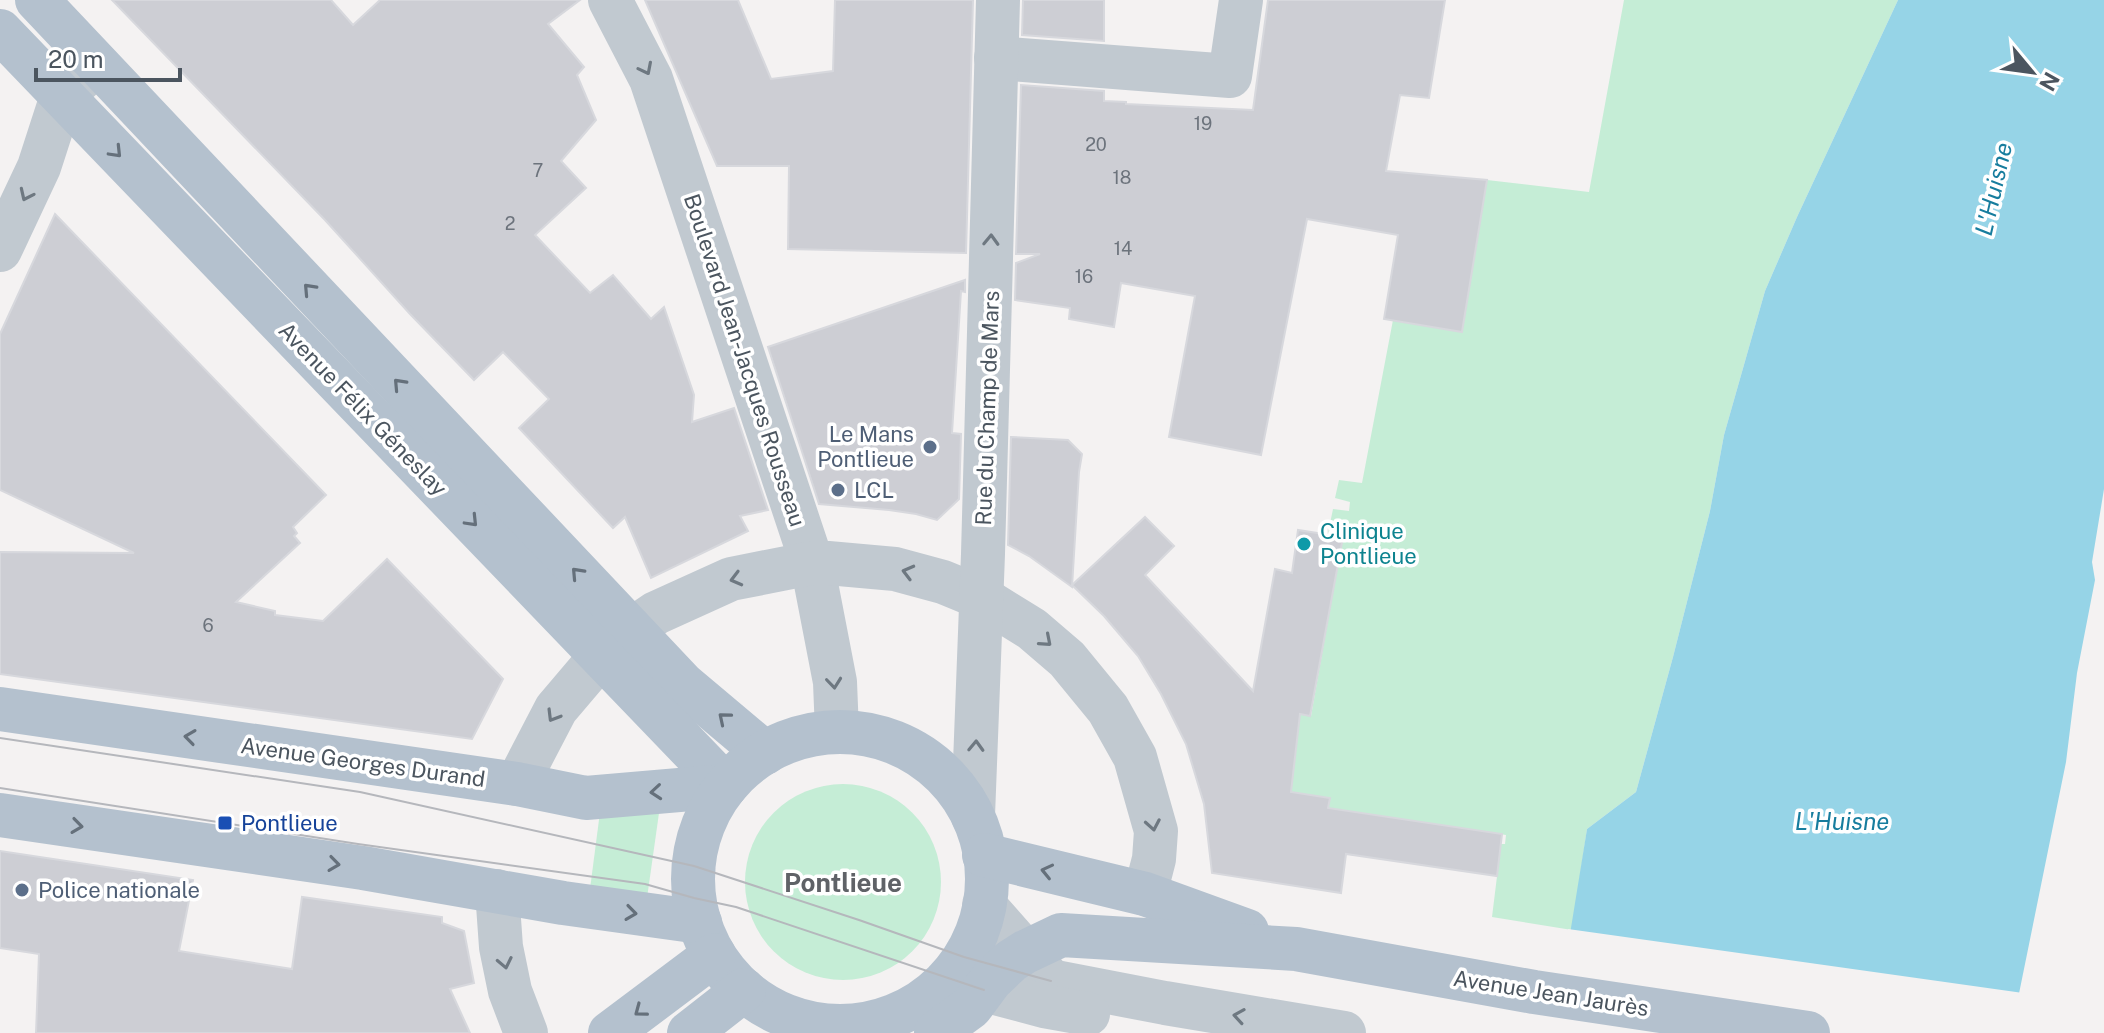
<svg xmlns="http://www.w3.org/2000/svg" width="2104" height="1033" viewBox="0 0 2104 1033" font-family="'Public Sans',sans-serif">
<rect width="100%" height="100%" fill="#f4f2f2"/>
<!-- green -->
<g fill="#c5edd6">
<path d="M1624 0H1898L1797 217 1765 291 1724 435 1710 511 1673 657 1636 792 1587 829 1572 930 1492 917 1501 844H1505L1506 835 1328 808 1330 798 1291 792 1293 771 1278 710 1311 716 1335 581 1319 577 1333 509 1349 511 1350 502 1335 498 1339 480 1362 483 1393 320 1462 331 1487 180 1589 192Z"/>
<circle cx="843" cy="882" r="98"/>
<path d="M660 806 647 898 590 889 600 812Z"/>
</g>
<!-- water -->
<path fill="#96d4e7" d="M1898 0H2104V489L2092 562 2095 580 2077 673 2066 762 2011 1033H1554L1587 829 1636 792 1673 657 1710 511 1724 435 1765 291 1797 217Z"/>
<!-- pier -->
<path fill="#f4f2f2" d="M1568 929 2023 993 2015 1033H1550Z"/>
<!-- building -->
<g fill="#cdced4" stroke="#d7d8dd" stroke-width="2">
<path d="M112 0H331L353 25 380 0H580L548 24 584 67 577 75 596 120 561 161 586 188 535 235 590 293 613 275 651 319 664 307 694 395 692 422 734 408 768 510 740 516 748 531 651 578 625 517 613 528 519 428 549 399 503 352 474 380 410 314 325 220Z"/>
<path d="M645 0H738L771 79 833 71 835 0H973L966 253 788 249 789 166H717Z"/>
<path d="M1023 0H1104V41L1022 35Z"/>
<path d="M1268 0H1445L1429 98 1400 95 1386 171 1487 180 1462 332 1384 319 1398 235 1307 219 1261 455 1169 437 1195 296 1121 283 1114 327 1069 319 1070 308 1015 300 1016 263 1040 254H1016L1021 85 1104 91V101L1126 102V104L1253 110Z"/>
<path d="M55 214 326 495 293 527 297 533 294 536 300 543 236 602 275 611V615L323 621 387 559 503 679 472 739 0 674V552L134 553 0 490V334Z"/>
<path d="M965 280V292L961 291 952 433 961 434 959 499 937 520 916 514 889 510 819 504 768 347Z"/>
<path d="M1011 437 1068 440 1082 454 1079 472 1072 587 1029 556 1008 545Z"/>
<path d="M1145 517 1174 546 1145 575 1253 691 1275 569 1292 573 1298 530 1343 537 1310 716 1300 714 1291 792 1330 798 1328 808 1502 834 1497 876 1346 854 1341 893 1212 873 1204 804 1186 744 1161 694 1138 656 1104 616 1072 585Z"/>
<path d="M0 851 193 880 179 951 292 969 302 897 442 917V923L464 931 474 983 450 989 470 1033H36L39 954 0 948Z"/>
</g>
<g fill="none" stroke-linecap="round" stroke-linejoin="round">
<!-- minor -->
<g stroke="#c1c9d0" stroke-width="44">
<path d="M610 0 651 79 812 563 835 682 837 732"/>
<path d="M996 58 1230 76 1241 0"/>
<path d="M0 250 39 167 62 96 97 64"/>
<path d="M631 630 656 613 731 579 812 563H828L895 569 943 582 982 598 1032 629 1067 659 1108 709 1135 757 1156 831 1154 859 1145 894"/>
<path d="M517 784 556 709 601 656"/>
<path d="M973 816 983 554 998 0"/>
<path d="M497 891 501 947 510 991 526 1033"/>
<path d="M984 905 1051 981 1165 1003 1344 1033"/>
<path d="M984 990 1044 1006 1088 1014"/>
</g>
<!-- major -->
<g stroke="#b4c1ce" stroke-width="44">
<path d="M37 0 683 684 765 753"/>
<path d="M0 31 726 786"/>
<path d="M0 709 517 784 586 798 726 786"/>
<circle cx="840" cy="879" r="147"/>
<path d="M0 815 363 868 563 903 700 922"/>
<path d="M984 855 1145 894 1247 931"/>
<path d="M610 1033 714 955"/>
<path d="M689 1033 744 990"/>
<path d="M936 1033 971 1007 991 980 1011 961 1025 952 1061 935 1296 949 1534 992 1808 1033"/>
</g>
<!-- tram -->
<g stroke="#b5b7bc" stroke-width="2">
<path d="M0 738 360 792 694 866 859 920 964 957 1051 981"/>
<path d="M0 788 358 844 645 884 694 898 736 907 984 990"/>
</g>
</g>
<!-- one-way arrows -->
<defs><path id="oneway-chevron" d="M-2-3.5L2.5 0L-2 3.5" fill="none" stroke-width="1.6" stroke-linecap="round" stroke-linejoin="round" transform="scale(2)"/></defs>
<g stroke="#6e7881">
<use href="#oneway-chevron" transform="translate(646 69) rotate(63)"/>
<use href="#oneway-chevron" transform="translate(26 195) rotate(115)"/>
<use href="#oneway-chevron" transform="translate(991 240) rotate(-88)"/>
<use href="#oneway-chevron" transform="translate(908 572) rotate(-165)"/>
<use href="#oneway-chevron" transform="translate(736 579) rotate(165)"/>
<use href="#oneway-chevron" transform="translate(1046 641) rotate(41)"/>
<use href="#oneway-chevron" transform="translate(834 683) rotate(84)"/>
<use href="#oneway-chevron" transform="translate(553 716) rotate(121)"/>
<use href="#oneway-chevron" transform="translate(976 746) rotate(-88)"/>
<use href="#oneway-chevron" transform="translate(1153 825) rotate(80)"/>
<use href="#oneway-chevron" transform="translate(505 963) rotate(78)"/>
<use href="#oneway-chevron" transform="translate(1239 1016) rotate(-171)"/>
</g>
<g stroke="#65707b">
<use href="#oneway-chevron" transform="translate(116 152) rotate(46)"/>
<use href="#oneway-chevron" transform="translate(309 289) rotate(-133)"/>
<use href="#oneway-chevron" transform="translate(399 384) rotate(-133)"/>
<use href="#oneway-chevron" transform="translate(472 521) rotate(46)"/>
<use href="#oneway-chevron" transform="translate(577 573) rotate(-133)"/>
<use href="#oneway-chevron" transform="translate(724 718) rotate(-140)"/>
<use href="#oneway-chevron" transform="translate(190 737) rotate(-172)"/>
<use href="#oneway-chevron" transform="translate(656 792) rotate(175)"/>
<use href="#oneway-chevron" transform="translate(77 826) rotate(8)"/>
<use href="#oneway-chevron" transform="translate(334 864) rotate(8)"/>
<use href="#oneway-chevron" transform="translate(1047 871) rotate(-167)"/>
<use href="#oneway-chevron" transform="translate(631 913) rotate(8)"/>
<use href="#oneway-chevron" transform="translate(640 1011) rotate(143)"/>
</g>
<!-- markers -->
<g fill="#5c6f8a" stroke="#fff" stroke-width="3">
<circle cx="930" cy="447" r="8"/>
<circle cx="838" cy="490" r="8"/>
<circle cx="22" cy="890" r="8"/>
</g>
<circle fill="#0f9aa8" stroke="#fff" stroke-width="3" cx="1304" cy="544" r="8"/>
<rect fill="#1a4fb4" stroke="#fff" stroke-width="3" x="217" y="815" width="16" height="16" rx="4"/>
<g text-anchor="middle" stroke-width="7" stroke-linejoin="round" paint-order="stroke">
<!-- number labels -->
<g font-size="18" fill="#6c737c">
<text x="1203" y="130">19</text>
<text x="1096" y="151">20</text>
<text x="538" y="177">7</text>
<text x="1122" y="184">18</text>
<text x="510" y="230">2</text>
<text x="1123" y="255">14</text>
<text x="1084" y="283">16</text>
<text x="208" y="632">6</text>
</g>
<!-- street labels -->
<g font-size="22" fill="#4b555f" stroke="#fff">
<text transform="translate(745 360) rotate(72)" y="8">Boulevard Jean-Jacques Rousseau</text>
<text transform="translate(987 408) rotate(-88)" y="8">Rue du Champ de Mars</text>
<text transform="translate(363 409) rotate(46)" y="8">Avenue Félix Géneslay</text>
<text transform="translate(363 762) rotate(8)" y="8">Avenue Georges Durand</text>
<text transform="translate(1551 993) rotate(9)" y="8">Avenue Jean Jaurès</text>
</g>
<!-- service labels -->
<g font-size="22" fill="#4e5e75" stroke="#fff" text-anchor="start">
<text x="914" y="442" text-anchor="end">Le Mans<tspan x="914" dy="25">Pontlieue</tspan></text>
<text x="854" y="498">LCL</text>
<text x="38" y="898">Police nationale</text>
</g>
<!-- culture labels -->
<g font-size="22" fill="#0d838f" stroke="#fff" text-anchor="start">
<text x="1320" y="539">Clinique<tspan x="1320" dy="25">Pontlieue</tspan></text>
</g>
<!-- transit labels -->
<g font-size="22" fill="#164399" stroke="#fff" text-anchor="start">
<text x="241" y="831">Pontlieue</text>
</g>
<!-- water labels -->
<g font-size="24" font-style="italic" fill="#177d9e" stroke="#fff">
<text transform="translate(1994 189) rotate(-77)" y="8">L'Huisne</text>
<text x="1842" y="830">L'Huisne</text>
</g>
<!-- quarter labels -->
<g font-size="26" font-weight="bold" fill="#5f6267" stroke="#fff">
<text x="843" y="892">Pontlieue</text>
</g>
</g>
<!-- north arrow -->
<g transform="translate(2032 72) rotate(119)" stroke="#ffffff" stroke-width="6" paint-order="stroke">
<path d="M0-6L14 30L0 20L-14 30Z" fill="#4b555f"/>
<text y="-12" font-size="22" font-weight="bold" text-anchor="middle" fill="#4b555f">N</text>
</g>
<!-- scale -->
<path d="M36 68v12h144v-12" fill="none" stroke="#4b555f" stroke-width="4"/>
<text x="48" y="68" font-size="24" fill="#4b555f" stroke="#ffffff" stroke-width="6" paint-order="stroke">20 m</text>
</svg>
